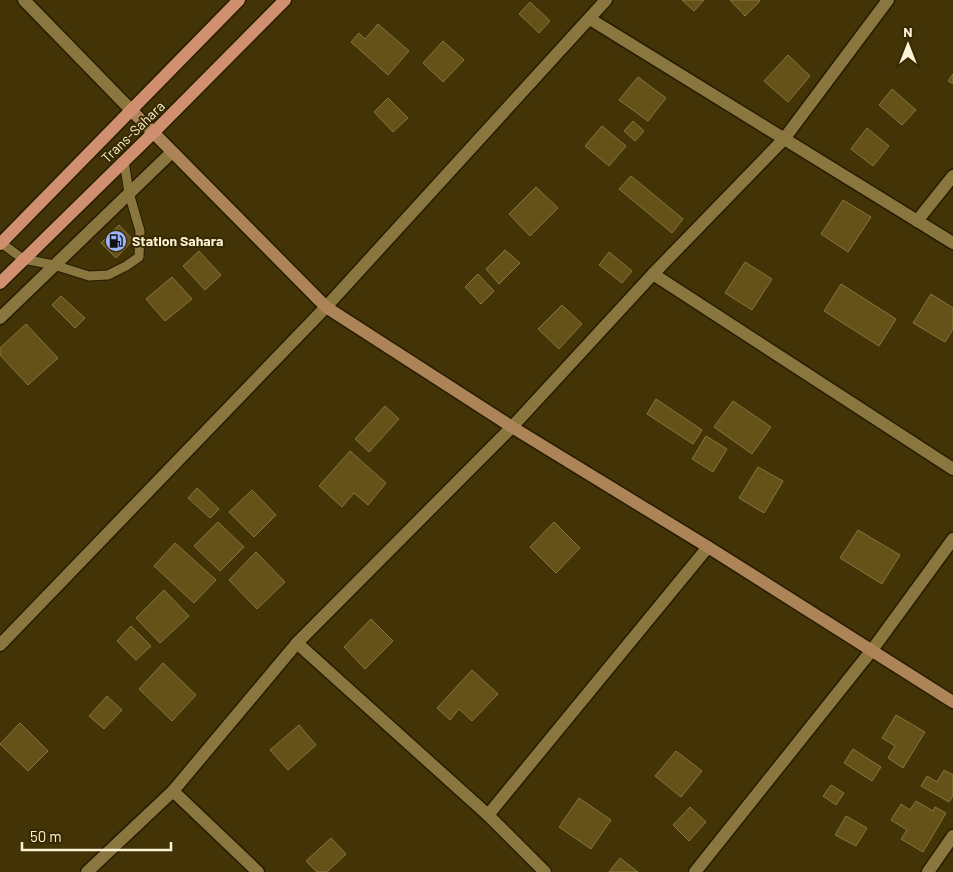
<svg xmlns="http://www.w3.org/2000/svg" width="953" height="872" viewBox="0 0 953 872" font-family="Barlow,sans-serif">
<rect width="100%" height="100%" fill="#423407"/>
<!-- building -->
<g fill="#645218" stroke="#88753d">
<path d="M682 0H704L694 11Z"/>
<path d="M730 0H759L760 1 745 16Z"/>
<path d="M530 2 550 21 539 33 519 14Z"/>
<path d="M378 24 409 51 388 75 351 42 359 33 365 39Z"/>
<path d="M443 41 464 60 443 82 423 63Z"/>
<path d="M788 55 810 76 788 102 764 81Z"/>
<path d="M953 74V84L948 81Z"/>
<path d="M638 77 666 98 648 121 619 100Z"/>
<path d="M892 89 916 110 902 125 879 105Z"/>
<path d="M388 98 408 118 393 132 374 112Z"/>
<path d="M633 121 644 131 635 141 624 131Z"/>
<path d="M602 126 626 146 609 166 585 146Z"/>
<path d="M867 128 889 146 873 166 851 149Z"/>
<path d="M631 176 683 219 672 233 619 189Z"/>
<path d="M536 187 558 208 530 236 509 214Z"/>
<path d="M843 200 871 217 848 252 821 234Z"/>
<path d="M119 225 133 240 116 258 101 243Z"/>
<path d="M505 250 520 263 499 284 486 269Z"/>
<path d="M199 251 221 275 205 290 183 266Z"/>
<path d="M609 252 632 271 622 283 599 265Z"/>
<path d="M745 262 772 279 752 310 725 293Z"/>
<path d="M478 274 494 291 481 304 465 287Z"/>
<path d="M172 277 192 299 165 321 146 299Z"/>
<path d="M841 284 896 319 879 346 824 311Z"/>
<path d="M931 294 953 308V329L945 342 913 323Z"/>
<path d="M61 296 85 318 75 328 52 305Z"/>
<path d="M562 305 582 324 559 349 538 329Z"/>
<path d="M26 324 58 358 28 385 0 355V348Z"/>
<path d="M656 399 702 430 693 444 647 414Z"/>
<path d="M733 401 771 427 752 454 714 427Z"/>
<path d="M385 406 399 419 369 452 355 439Z"/>
<path d="M706 436 727 449 713 472 692 459Z"/>
<path d="M350 451 386 483 368 505 354 493 342 507 319 486Z"/>
<path d="M758 467 783 481 764 513 739 498Z"/>
<path d="M197 488 219 509 210 518 188 498Z"/>
<path d="M252 490 276 515 254 537 229 512Z"/>
<path d="M218 522 244 547 220 571 194 546Z"/>
<path d="M554 522 580 548 556 573 530 547Z"/>
<path d="M858 530 900 555 882 584 840 558Z"/>
<path d="M175 543 216 580 194 603 154 566Z"/>
<path d="M256 552 285 582 257 609 229 580Z"/>
<path d="M164 590 189 616 160 643 136 618Z"/>
<path d="M371 619 393 641 365 669 344 647Z"/>
<path d="M131 626 151 646 136 660 117 641Z"/>
<path d="M163 663 196 695 172 721 139 689Z"/>
<path d="M472 670 498 694 472 721 459 709 450 720 437 708Z"/>
<path d="M107 696 122 710 104 729 89 716Z"/>
<path d="M896 715 925 732 903 768 888 758 895 746 882 738Z"/>
<path d="M20 723 48 751 28 771 0 744Z"/>
<path d="M299 725 316 745 288 770 270 750Z"/>
<path d="M853 749 881 767 872 781 844 763Z"/>
<path d="M676 751 702 771 681 797 655 776Z"/>
<path d="M944 770 953 775V796L949 802 921 786 927 776 937 782Z"/>
<path d="M831 785 844 793 836 805 823 796Z"/>
<path d="M579 798 611 820 591 849 559 827Z"/>
<path d="M916 801 933 811 935 807 946 813 923 852 901 839 907 830 891 820 901 804 910 810Z"/>
<path d="M690 807 706 822 689 841 673 825Z"/>
<path d="M846 816 867 828 856 846 835 835Z"/>
<path d="M331 838 346 854 327 872H317L306 861Z"/>
<path d="M620 858 638 872H609Z"/>
</g>
<g fill="none" stroke-linecap="round" stroke-linejoin="round">
<!-- lane casing -->
<g stroke="#261c00" stroke-width="11">
<path id="lane" d="M0 242 23 259 54 265 89 276 108 275 126 266 139 257 140 231 129 193 124 161"/>
</g>
<!-- street casing -->
<g stroke="#261c00" stroke-width="15">
<g id="street">
<path d="M24 0 132 111"/>
<path d="M590 19 953 243"/>
<path d="M917 221 953 176"/>
<path d="M653 274 953 469"/>
<path d="M0 318 172 152"/>
<path d="M297 643 488 815 545 872"/>
<path d="M0 645 326 307 606 0"/>
<path d="M173 791 258 872"/>
<path d="M488 815 708 547"/>
<path d="M87 872 173 791 297 643 512 427 653 274 784 139 888 0"/>
<path d="M695 872 872 650 953 539"/>
<path d="M928 872 953 836"/>
</g>
</g>
<!-- secondary casing -->
<g stroke="#261c00" stroke-width="15">
<path id="secondary" d="M132 111 326 307 512 427 708 547 953 702"/>
</g>
<!-- primary casing -->
<g stroke="#261c00" stroke-width="15">
<g id="primary">
<path d="M0 244 239 0"/>
<path d="M0 283 153 133 285 0"/>
</g>
</g>
<!-- lane -->
<use href="#lane" stroke="#8a773f" stroke-width="9"/>
<!-- street -->
<use href="#street" stroke="#8a773f" stroke-width="12"/>
<!-- secondary -->
<use href="#secondary" stroke="#ad8457" stroke-width="12"/>
<!-- primary -->
<use href="#primary" stroke="#d09070" stroke-width="12"/>
</g>
<!-- icons -->
<defs>
<g id="fuel-disc" transform="scale(1.125)"><circle r="9.5" fill="#9eb4fd" stroke="#382a00"/><path d="M-5.5-6h7V0h2V4h1.3V-2.5L3-4.5l.8-.8L6-3V5H2.5V1h-1V6h-7ZM-4.2-4.7v3.2H.2V-4.7Z" fill="#111"/></g>
</defs>
<g fill-rule="evenodd">
<use href="#fuel-disc" x="116" y="241"/>
</g>
<g text-anchor="middle" stroke-width="4" stroke-linejoin="round" paint-order="stroke">
<!-- street labels -->
<g font-size="14" fill="#fcf2d5" stroke="#382a00">
<text transform="translate(133 132) rotate(-44)" y="5">Trans-Sahara</text>
</g>
<!-- poi labels -->
<g font-size="14" font-weight="bold" fill="#fcf2d5" stroke="#382a00" text-anchor="start">
<text x="132" y="246">Station Sahara</text>
</g>
</g>
<!-- north arrow -->
<g transform="translate(908 45)" stroke="#382a00" stroke-width="4" paint-order="stroke">
<path d="M0-4L9 19L0 12L-9 19Z" fill="#fcf2d5"/>
<text y="-8" font-size="14" font-weight="bold" text-anchor="middle" fill="#fcf2d5">N</text>
</g>
<!-- scale -->
<path d="M22 842v8h149v-8" fill="none" stroke="#fcf2d5" stroke-width="2.5"/>
<text x="30" y="842" font-size="15" fill="#fcf2d5" stroke="#382a00" stroke-width="4" paint-order="stroke">50 m</text>
</svg>
